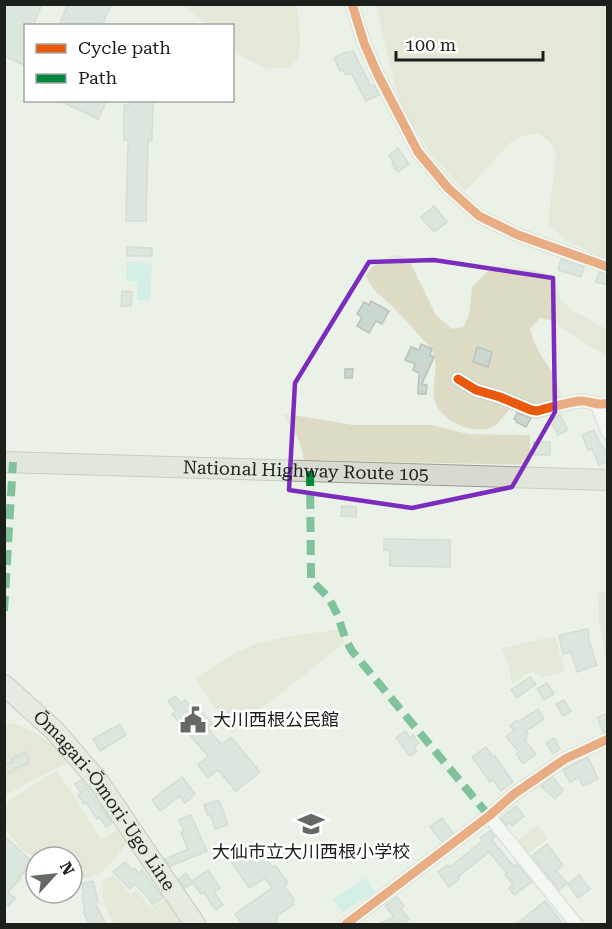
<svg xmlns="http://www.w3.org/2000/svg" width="612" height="929" viewBox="0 0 612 929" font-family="'Roboto Serif','Noto Sans JP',serif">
<rect width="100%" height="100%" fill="#eaf2e8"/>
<!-- green -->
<g fill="#dedbc5">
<path d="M183 5H296L299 23 300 45 298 58 290 67 268 69 242 57 233 48 232 26 208 25Z"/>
<path d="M376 5H607V260L569 242 548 225 556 155 549 141 538 133 523 136 511 142 465 191 433 156 401 109Z"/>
<path d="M393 254 403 256 411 264 436 315 452 329 463 327 469 315 472 287 488 271 502 265 543 272 558 286 560 298 573 311 607 329V355L589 346 550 320 540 318 530 329C532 336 534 342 537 348 547 367 561 380 562 402L510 409C502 417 498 427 486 429 466 432 438 419 434 398 431 379 441 368 431 348 418 335 407 321 394 308 384 298 371 290 366 276L371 268Z"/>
<path d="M281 413 353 425H431L468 434 530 435 531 465 304 460C301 438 294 431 281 413Z"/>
<path d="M607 590 608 656 605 657 599 620 598 593Z"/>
<path d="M339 629 344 643 232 732 195 679C214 666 234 652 256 644 281 636 313 634 339 629Z"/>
<path d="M555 636 565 672 541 677 534 672 529 673 512 684 509 668 502 648Z"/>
<path d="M13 723C34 732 57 742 68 763L66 765 58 768 5 795V725Z"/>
<path d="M57 770 101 839 122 827 130 839C114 859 101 884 72 877V857H36V858L22 850 5 829V803Z"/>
<path d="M538 825 548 839 526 855 516 841Z"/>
<path d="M113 875 131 895 136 889 151 908 170 897 185 924H113C107 910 99 896 104 880Z"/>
</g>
<!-- water -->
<g fill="#b8e8e2">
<path d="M127 262 152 263 150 301 137 300 138 282 126 281Z"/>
<path d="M366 878 375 892 342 912 333 899Z"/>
</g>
<!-- building -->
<g fill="#cad7ce" stroke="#bbc2bb" stroke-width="1.5">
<path d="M4 4H42L33 26H26V66L4 56Z"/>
<path d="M68 4H111L102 26H59Z"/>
<path d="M353 51 371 86 374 85 379 95 366 101 351 73 346 75 343 70 340 71 334 58 346 52 347 53Z"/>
<path d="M58 100H107L98 119Z"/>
<path d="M130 100H153L152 141 148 140 146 221H126L128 140H124V105H130Z"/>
<path d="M398 148 409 164 398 172 392 164 394 163 389 155Z"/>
<path d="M434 206 447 222 436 231 435 230 433 231 421 217Z"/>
<path d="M127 247 152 248V256H127Z"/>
<path d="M561 259 584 267 581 277 558 270Z"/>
<path d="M599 272 608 275V285L596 282Z"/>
<path d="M122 291 132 292 131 306H121Z"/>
<path d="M371 301 389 311 382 324 376 321 369 333 357 326 362 317 357 314 364 302 369 305Z"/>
<path d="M421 344 432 349 430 355 434 357 422 384 427 385 426 394H418L419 373 413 370 415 364 405 360 411 347 419 350Z"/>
<path d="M477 347 492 352 488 367 473 362Z"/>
<path d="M345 369H353L352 378H345Z"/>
<path d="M517 413 531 418 526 427 516 422 517 420 514 419Z"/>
<path d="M560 415 568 430 558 435 550 420Z"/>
<path d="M594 430 601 446 602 445 608 457V461L599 465 592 449 588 451 582 435Z"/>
<rect x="534" y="442" width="16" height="13"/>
<path d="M342 506 356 507V517L341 516Z"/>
<path d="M384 539 450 540V567L390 566V551L384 550Z"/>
<path d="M588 629 589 641 597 665 577 672 571 652 563 654 559 635Z"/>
<path d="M530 677 536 684 517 698 511 690Z"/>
<path d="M547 683 554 694 544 700 537 689Z"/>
<path d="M175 696 181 703 185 700 198 715 202 712 213 724 207 728 222 745 231 737 260 772 236 791 218 770 208 778 198 765 208 756 172 714 176 711 168 701Z"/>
<path d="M564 700 571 711 563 716 556 704Z"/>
<path d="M538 709 544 719 526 731 528 733 525 736 527 738 525 740 536 754 523 764 516 754 519 752 506 737 514 730 510 726 516 720 518 722Z"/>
<path d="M608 713V731L603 732 597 718Z"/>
<path d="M120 724 126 735 100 751 93 739Z"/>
<path d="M405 731 410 738 413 735 419 743 414 747 417 751 410 756 396 738Z"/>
<path d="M554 738 560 749 553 754 546 743Z"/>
<path d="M486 747 493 757 495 756 513 782 501 791 493 780 490 782 472 757Z"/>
<path d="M25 752 30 762 4 775V765L12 762 11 759Z"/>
<path d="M588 757 598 779 583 786 579 777 570 782 563 770Z"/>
<path d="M182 777 195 794 185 803 180 796 160 811 152 800Z"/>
<path d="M553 777 563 790 555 799 541 786Z"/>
<path d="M81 780 112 823 106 827 99 817 97 819 86 802 84 804 78 795 81 793 75 784Z"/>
<path d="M219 800 228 825 215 829 211 815 208 816 204 805Z"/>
<path d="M516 806 524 816 512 826 510 822 507 825 501 818Z"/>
<path d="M191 815 207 851 170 866 165 859 188 849 181 832 184 831 179 820Z"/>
<path d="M442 818 453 833 442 842 430 827Z"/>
<path d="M490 831 495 837 492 840 514 867 517 864 532 882 514 895 509 888 513 885 505 874 507 873 489 852 458 877 459 879 449 887 438 872 448 865 450 867 482 841 480 838Z"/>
<path d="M4 836 33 862 19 877 21 878 8 892 15 898 9 906 4 902Z"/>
<path d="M256 843 272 867 275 865 288 883 284 886 294 899 293 905 277 916 276 924H242L235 914 272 888 265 878 249 888 231 861Z"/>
<path d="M547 844 563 865 556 871 567 883 559 890 532 856Z"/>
<path d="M125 862 132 870 134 868 139 873 142 870 163 898 152 905 149 899 135 884 130 889 113 872Z"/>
<path d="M208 870 220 888 214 892 223 905 215 910 204 892 201 894 192 881Z"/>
<path d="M186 873 193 883 185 888 179 879Z"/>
<path d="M579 875 590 889 578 898 568 884Z"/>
<path d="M93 881 98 902 95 903 106 924H89L83 911 85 910 82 895 84 894 82 883Z"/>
<path d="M397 897 404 906 401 909 409 919 403 924H379L394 917 385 906Z"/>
<path d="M545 901 563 924H515L524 918Z"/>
</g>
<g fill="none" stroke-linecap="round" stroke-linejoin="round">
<!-- minor casing -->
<g stroke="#c8cec6" stroke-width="15">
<g id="minor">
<path d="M352 4 364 43 377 73 418 152 448 188 479 216 518 235 608 267"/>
<path d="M458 379 476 390 500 397 531 410 537 411C551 407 565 403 580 401 590 400 597 407 608 403"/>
<path d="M597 405 608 433"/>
<path d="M489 816 576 924"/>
<path d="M346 924 489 816 514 794 565 759 608 739"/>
</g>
</g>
<!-- primary casing -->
<g stroke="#9aa08e" stroke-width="22">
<g id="primary">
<path id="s1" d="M4 685 56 732 98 781 195 924"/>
</g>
</g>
<!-- trunk casing -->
<g stroke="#9aa08e" stroke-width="22">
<g id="trunk">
<path id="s2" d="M4 462 608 480"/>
</g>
</g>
<!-- minor -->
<use href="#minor" stroke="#fcfdfc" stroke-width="12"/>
<!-- primary -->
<use href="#primary" stroke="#e1e3da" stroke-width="20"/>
<!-- trunk -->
<use href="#trunk" stroke="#d8dacf" stroke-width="20"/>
<!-- quiet -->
<g stroke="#00873e" stroke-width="8" stroke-dasharray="15 8" stroke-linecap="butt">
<path d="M310 471 311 580 329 598 338 616 345 638 352 651 489 816"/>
<path d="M4 611 13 462"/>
</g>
<!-- cycleway casing -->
<g stroke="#fff" stroke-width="13">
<g id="cycleway">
<path d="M352 4 364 43 377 73 418 152 448 188 479 216 518 235 608 267"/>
<path d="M458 379 476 390 500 397 531 410 537 411C551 407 565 403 580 401 590 400 597 407 608 403"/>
<path d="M346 924 489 816 514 794 565 759 608 739"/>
</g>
</g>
<!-- cycleway -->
<use href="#cycleway" stroke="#e8590c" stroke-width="9"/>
</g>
<!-- marked area -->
<path d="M0 0H612V929H0ZM434 260 553 278 555 412 512 487 412 508 289 490 295 383 369 262Z" fill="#eaf2e8" fill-opacity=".55" fill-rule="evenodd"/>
<path fill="none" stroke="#7b2cbf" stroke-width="4.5" stroke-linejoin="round" d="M434 260 553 278 555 412 512 487 412 508 289 490 295 383 369 262Z"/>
<!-- icons -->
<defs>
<g id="civic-bare" transform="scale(2.07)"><path d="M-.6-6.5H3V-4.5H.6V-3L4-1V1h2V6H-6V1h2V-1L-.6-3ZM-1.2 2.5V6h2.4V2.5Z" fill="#646a63" stroke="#fff" stroke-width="2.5" paint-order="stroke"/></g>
<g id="school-bare" transform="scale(2.07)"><path d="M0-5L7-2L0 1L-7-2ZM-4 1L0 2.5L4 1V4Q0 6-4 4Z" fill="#646a63" stroke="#fff" stroke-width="2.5" paint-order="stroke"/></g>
</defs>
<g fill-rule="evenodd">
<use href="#civic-bare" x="193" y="720"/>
<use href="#school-bare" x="311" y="824"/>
</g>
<g text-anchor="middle" stroke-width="5" stroke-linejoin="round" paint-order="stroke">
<!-- street labels -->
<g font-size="18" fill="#1c201b" stroke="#fff">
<text dy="6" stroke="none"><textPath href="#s2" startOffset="302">National Highway Route 105</textPath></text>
<text dy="6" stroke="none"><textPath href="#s1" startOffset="154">Ōmagari-Ōmori-Ugo Line</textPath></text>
</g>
<!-- poi labels -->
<g font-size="18" fill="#1c201b" stroke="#fff" text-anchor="start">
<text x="213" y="726">大川西根公民館</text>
<text x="311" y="858" text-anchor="middle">大仙市立大川西根小学校</text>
</g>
</g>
<!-- border -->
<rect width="612" height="929" fill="none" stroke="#1c201b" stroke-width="12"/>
<!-- legend -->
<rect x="24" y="24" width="210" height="78" fill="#ffffff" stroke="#a4a6a4" stroke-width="1.5"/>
<rect x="36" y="44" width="30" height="9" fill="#e8590c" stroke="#a4a6a4" stroke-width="1.5"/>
<text x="78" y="54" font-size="18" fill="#1c201b">Cycle path</text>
<rect x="36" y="74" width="30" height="9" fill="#00873e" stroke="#a4a6a4" stroke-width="1.5"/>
<text x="78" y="84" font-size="18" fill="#1c201b">Path</text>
<!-- north arrow -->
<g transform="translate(54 875) rotate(63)"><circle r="28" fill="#ffffff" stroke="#a4a6a4" stroke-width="1.5"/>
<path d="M0-4.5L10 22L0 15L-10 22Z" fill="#646a63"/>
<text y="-9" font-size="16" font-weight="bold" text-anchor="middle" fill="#1c201b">N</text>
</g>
<!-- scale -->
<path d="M396 51v9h147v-9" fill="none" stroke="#1c201b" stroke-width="3"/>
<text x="405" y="51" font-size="18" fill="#1c201b" stroke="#ffffff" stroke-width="4.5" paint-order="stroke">100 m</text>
</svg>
